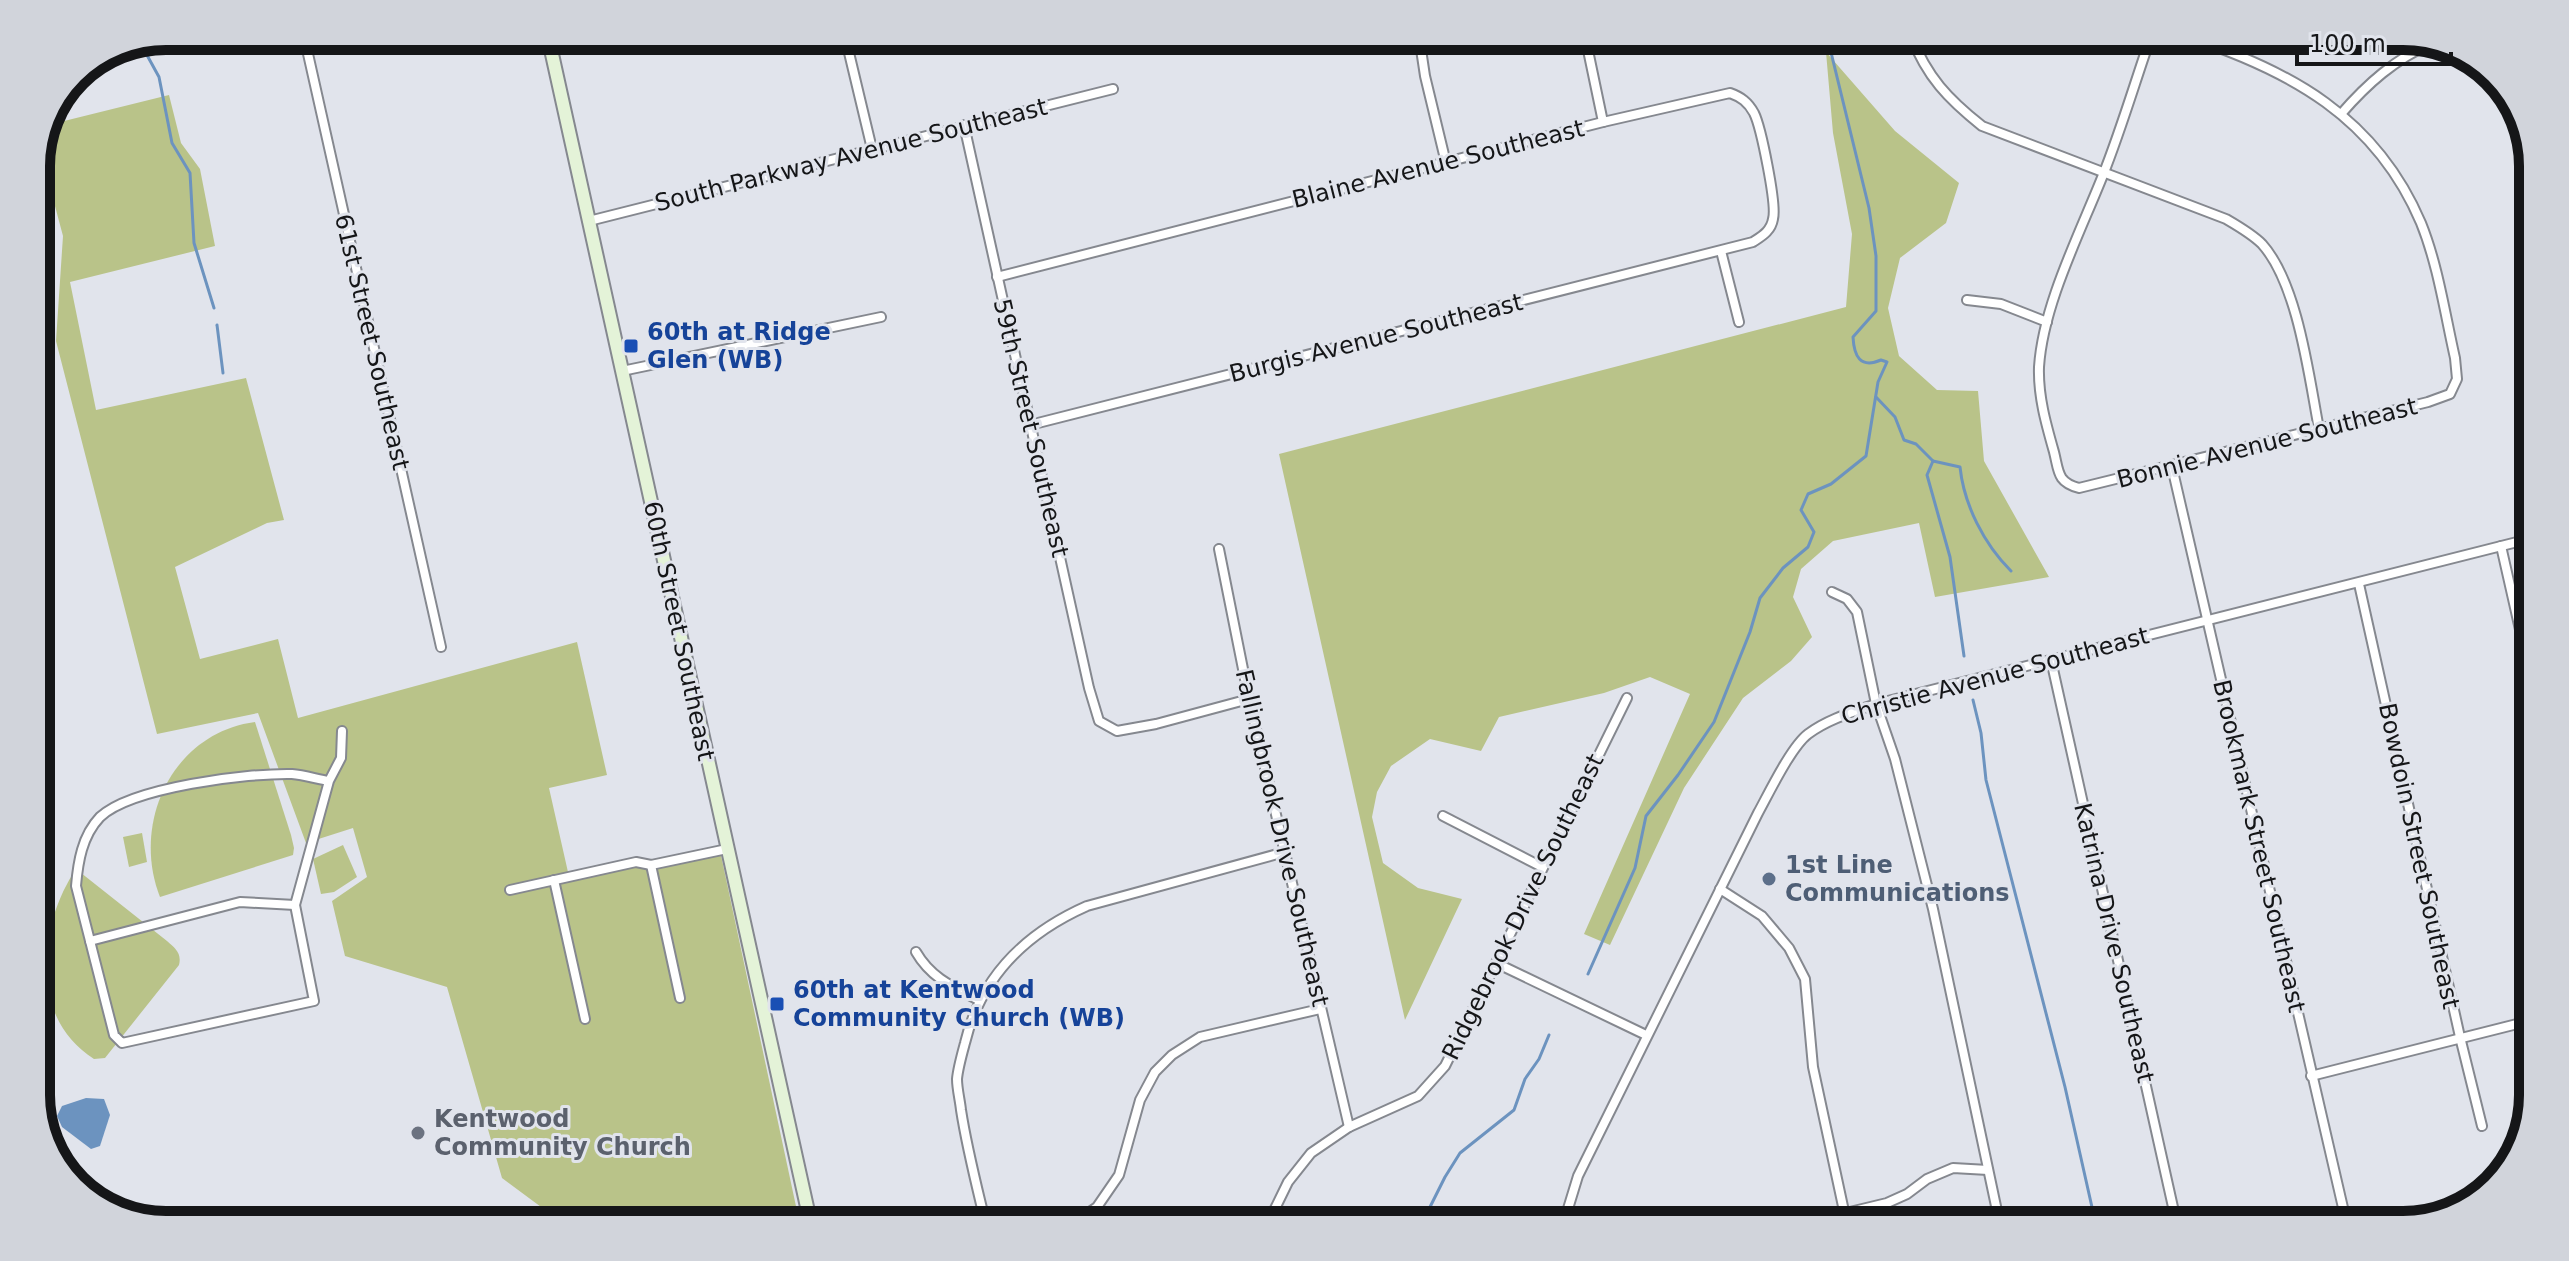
<svg xmlns="http://www.w3.org/2000/svg" width="2569" height="1261" viewBox="0 0 2569 1261" font-family="'DejaVu Sans',sans-serif">
<rect width="100%" height="100%" fill="#e1e4ec"/>
<!-- green -->
<g fill="#b9c389">
<path d="M1826 52 1895 131 1959 183 1946 223 1900 258 1888 308 1899 356 1937 390 1978 391 1984 461 2049 577 1935 597 1919 523 1833 541 1801 569 1793 597 1812 637 1791 661 1743 698 1684 788 1610 945 1584 934 1690 694 1650 677 1604 693 1499 717 1481 751 1430 739 1391 766 1377 792 1372 817 1383 863 1418 888 1462 899 1405 1020 1279 454 1846 307 1852 234 1833 133Z"/>
<path d="M169 95 181 143 200 169 215 246 70 282 96 410 246 378 284 520 267 523 175 567 200 659 278 639 298 718 577 642 607 775 549 788 570 881 719 846 800 1225H561L560 1221 502 1178 447 987 345 956 332 901 367 877 353 828 306 843 258 713 157 734 56 341 63 236 40 150 52 124Z"/>
<path d="M255 722 291 835 294 848 293 855 160 897C131 823 172 733 255 722Z"/>
<path d="M142 833 147 862 129 867 123 837Z"/>
<path d="M343 845 357 877 334 892 321 894 313 859Z"/>
<path d="M76 869 167 941C175 948 182 953 179 965L105 1058 94 1059C28 1017 38 926 76 869Z"/>
</g>
<!-- water -->
<path fill="#6c93bf" d="M86 1098 104 1099 110 1115 100 1146 91 1149 62 1127 57 1116 62 1106Z"/>
<g fill="none" stroke-linecap="round" stroke-linejoin="round">
<!-- stream -->
<g stroke="#6c93bf" stroke-width="3">
<path d="M142 46 159 77 172 143 190 173 194 243 214 308"/>
<path d="M217 325 223 373"/>
<path d="M1876 397 1895 417 1904 440 1916 444 1933 461 1960 467C1964 505 1984 544 2011 571"/>
<path d="M1933 461 1927 475 1950 557 1964 656"/>
<path d="M1973 700 1981 733 1986 780 2065 1087 2096 1225"/>
<path d="M1588 974 1635 868 1646 816 1678 775 1714 722 1750 632 1760 598 1783 568 1808 547 1814 532 1801 510 1808 494 1831 484 1866 456 1878 382 1887 362 1881 360C1860 369 1854 356 1853 337L1876 311V256L1869 208 1827 36"/>
<path d="M1426 1225 1425 1217 1445 1177 1460 1153 1514 1110 1525 1079 1539 1059 1549 1035"/>
</g>
<!-- minor casing -->
<g stroke="#85888f" stroke-width="12">
<g id="minor">
<path d="M304 36 441 647"/>
<path d="M845 36 872 149"/>
<path d="M1419 36 1425 76 1446 163"/>
<path d="M1585 36 1603 122"/>
<path d="M1911 36C1927 77 1948 99 1982 126L2226 219C2238 226 2252 234 2262 244 2298 284 2309 377 2319 429"/>
<path d="M2151 36C2135 82 2121 130 2103 175 2080 233 2043 305 2039 367 2038 396 2046 424 2054 452 2059 472 2057 482 2079 488L2428 402 2450 394 2457 379 2455 358C2445 314 2438 265 2421 223 2376 117 2290 70 2185 36"/>
<path d="M2341 114C2367 84 2395 59 2432 43"/>
<path d="M964 125 1089 688 1099 721 1117 731 1156 724 1249 699"/>
<path d="M589 221 1113 89"/>
<path d="M1721 251 1739 322"/>
<path d="M997 277 1603 122 1730 93C1741 97 1748 102 1754 113 1761 127 1777 205 1773 219 1771 231 1762 236 1753 242L1030 425"/>
<path d="M1967 300 2001 304 2047 322"/>
<path d="M622 371 881 317"/>
<path d="M2172 467 2347 1225"/>
<path d="M2501 546 2533 687"/>
<path d="M1219 549 1249 699 1349 1127"/>
<path d="M2359 584 2460 1037 2482 1126"/>
<path d="M1832 592 1847 599 1857 612 1876 704 1895 759 1933 909 2000 1225"/>
<path d="M2051 660 2177 1225"/>
<path d="M329 781C317 779 304 775 292 774 248 773 132 787 100 817 82 836 78 862 76 886L114 1035 122 1043 314 1001 295 905 329 781 341 758 342 731"/>
<path d="M1443 816 1542 867"/>
<path d="M651 865 680 998"/>
<path d="M554 880 585 1019"/>
<path d="M1720 889 1762 916 1789 948 1805 979 1813 1067 1847 1225"/>
<path d="M510 890 636 862 651 865 727 849"/>
<path d="M90 941 240 902 295 905"/>
<path d="M916 952C931 978 953 987 979 1000"/>
<path d="M1496 963 1646 1035"/>
<path d="M2311 1076 2533 1020"/>
<path d="M53 1153 74 1181"/>
<path d="M1273 1212 1301 1225"/>
<path d="M986 1225C977 1187 967 1149 961 1110 960 1100 957 1089 957 1079 958 1068 962 1054 965 1043 981 976 1026 933 1087 906L1285 852"/>
<path d="M1071 1225 1097 1207 1119 1175 1140 1100 1155 1072 1172 1055 1200 1037 1320 1009"/>
<path d="M1267 1225 1288 1182 1311 1153 1349 1127 1418 1096 1445 1066 1627 698"/>
<path d="M1563 1225 1578 1176 1758 813C1769 793 1791 747 1808 734 1828 719 1853 712 1876 704L2533 538"/>
<path d="M1796 1225 1887 1203 1907 1194 1927 1179 1953 1168 1988 1170"/>
</g>
</g>
<!-- secondary casing -->
<g stroke="#85888f" stroke-width="16">
<path id="secondary" d="M548 36 811 1225"/>
</g>
<!-- minor -->
<use href="#minor" stroke="#fff" stroke-width="8"/>
<!-- secondary -->
<use href="#secondary" stroke="#e4f3d8" stroke-width="12"/>
</g>
<!-- markers -->
<g fill="#1a4fb4" stroke="#e1e4ec" stroke-width="3">
<rect x="623" y="338" width="16" height="16" rx="4"/>
<rect x="769" y="996" width="16" height="16" rx="4"/>
</g>
<circle fill="#5c6f8a" stroke="#e1e4ec" stroke-width="3" cx="1769" cy="879" r="8"/>
<circle fill="#6b7280" stroke="#e1e4ec" stroke-width="3" cx="418" cy="1133" r="8"/>
<g text-anchor="middle" stroke-width="6" stroke-linejoin="round" paint-order="stroke">
<!-- street labels -->
<g font-size="24" fill="#151618" stroke="#e1e4ec">
<text transform="translate(851 155) rotate(-14)" y="8">South Parkway Avenue Southeast</text>
<text transform="translate(1438 164) rotate(-14)" y="8">Blaine Avenue Southeast</text>
<text transform="translate(1376 338) rotate(-14)" y="8">Burgis Avenue Southeast</text>
<text transform="translate(372 342) rotate(77)" y="8">61st Street Southeast</text>
<text transform="translate(1031 428) rotate(77)" y="8">59th Street Southeast</text>
<text transform="translate(2267 443) rotate(-14)" y="8">Bonnie Avenue Southeast</text>
<text transform="translate(679 631) rotate(78)" y="8">60th Street Southeast</text>
<text transform="translate(1995 676) rotate(-15)" y="8">Christie Avenue Southeast</text>
<text transform="translate(1282 838) rotate(77)" y="8">Fallingbrook Drive Southeast</text>
<text transform="translate(2259 846) rotate(77)" y="8">Brookmark Street Southeast</text>
<text transform="translate(2419 856) rotate(78)" y="8">Bowdoin Street Southeast</text>
<text transform="translate(1523 907) rotate(-64)" y="8">Ridgebrook Drive Southeast</text>
<text transform="translate(2114 943) rotate(77)" y="8">Katrina Drive Southeast</text>
</g>
<!-- transit labels -->
<g font-size="24" font-weight="bold" fill="#164399" stroke="#e1e4ec" text-anchor="start">
<text x="647" y="340">60th at Ridge<tspan x="647" dy="28">Glen (WB)</tspan></text>
<text x="793" y="998">60th at Kentwood<tspan x="793" dy="28">Community Church (WB)</tspan></text>
</g>
<!-- service labels -->
<g font-size="24" font-weight="bold" fill="#4e5e75" stroke="#e1e4ec" text-anchor="start">
<text x="1785" y="873">1st Line<tspan x="1785" dy="28">Communications</tspan></text>
</g>
<!-- worship labels -->
<g font-size="24" font-weight="bold" fill="#5b616d" stroke="#e1e4ec" text-anchor="start">
<text x="434" y="1127">Kentwood<tspan x="434" dy="28">Community Church</tspan></text>
</g>
</g>
<!-- crop -->
<path d="M0 0H2569V1261H0ZM166 50H2403A116 116 0 0 1 2519 166V1095A116 116 0 0 1 2403 1211H166A116 116 0 0 1 50 1095V166A116 116 0 0 1 166 50Z" fill="#d1d4db" fill-rule="evenodd"/>
<path fill="none" stroke="#151618" stroke-width="10" d="M166 50H2403A116 116 0 0 1 2519 166V1095A116 116 0 0 1 2403 1211H166A116 116 0 0 1 50 1095V166A116 116 0 0 1 166 50Z"/>
<!-- scale -->
<path d="M2297 52v12h154v-12" fill="none" stroke="#151618" stroke-width="4"/>
<text x="2309" y="52" font-size="24" fill="#151618" stroke="#e1e4ec" stroke-width="6" paint-order="stroke">100 m</text>
</svg>
